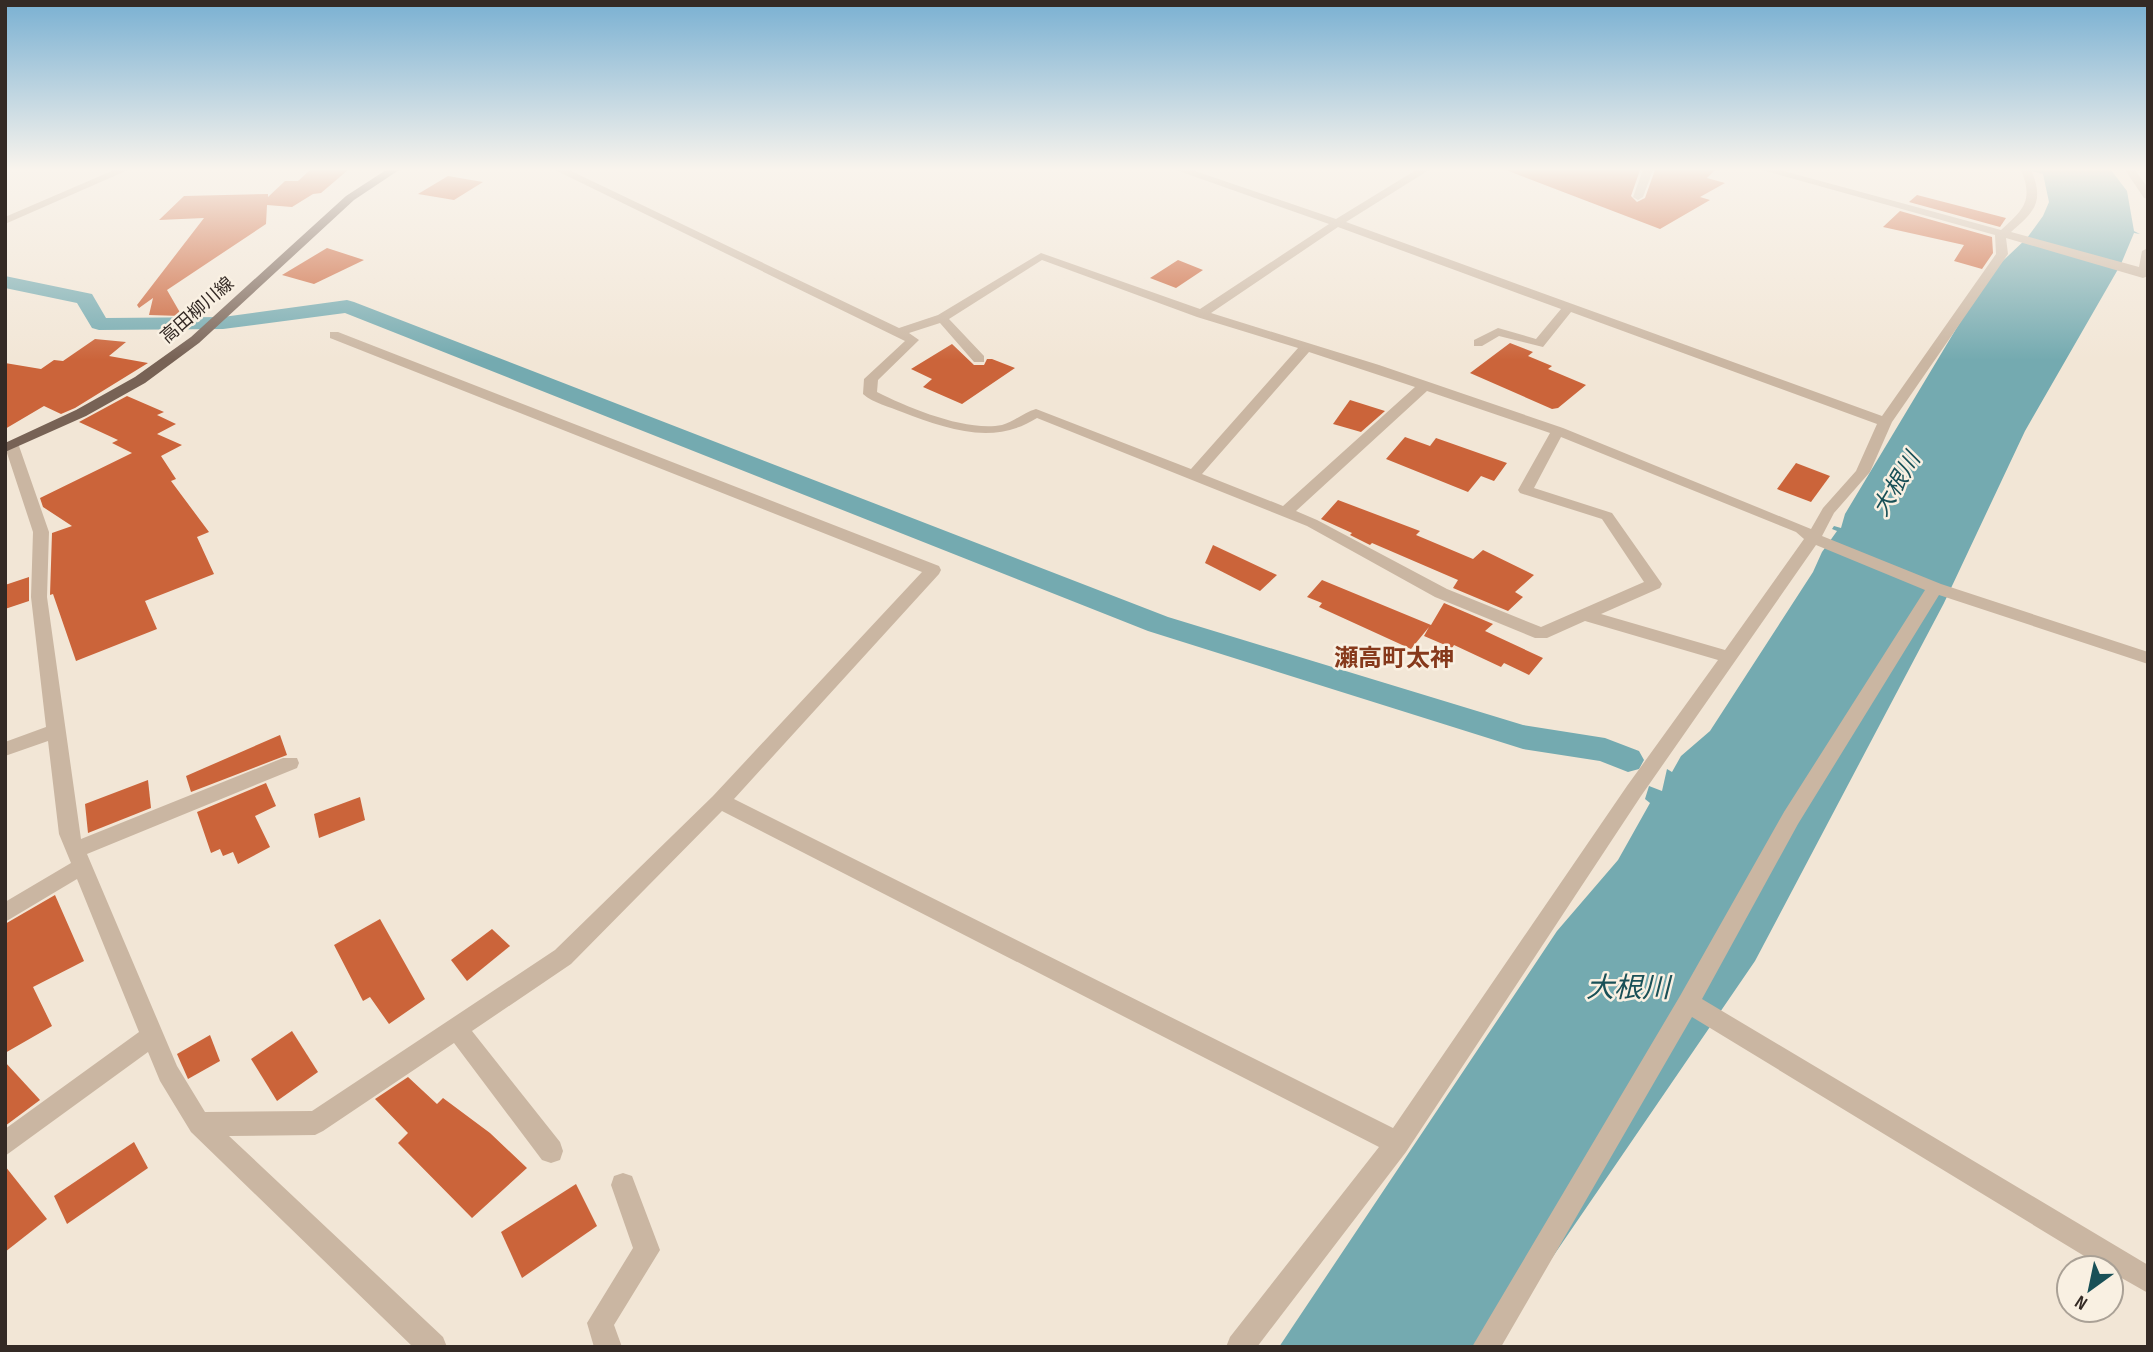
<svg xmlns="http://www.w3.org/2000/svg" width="2153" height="1352" viewBox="0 0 2153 1352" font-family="'Sofia Sans Condensed','Noto Sans JP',sans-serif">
<rect width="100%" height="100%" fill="#f2e6d6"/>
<!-- water -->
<path fill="#74aab0" d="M2027 170H2111L2127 191 2134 231 2140 234 2134 233 2121 264 2025 431 1944 603 1755 961 1491 1347H1279L1557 931 1618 860 1650 803 1645 799 1649 786 1662 791 1667 769 1672 772 1681 756 1710 731 1813 572 1822 552 1837 531 1832 529 1834 526 1841 528 1845 514 1989 274 2027 238 2043 216 2049 202 2043 174Z"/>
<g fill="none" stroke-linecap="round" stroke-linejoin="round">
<!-- canal -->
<path fill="#74aab0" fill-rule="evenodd" d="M5 276 92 294 106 318 223 317 347 300 354 302 1168 617 1523 725 1605 738 1639 751 1644 760 1639 769 1628 772 1600 761 1523 749 1148 631 345 313 223 329 99 330 92 328 77 303 5 288Z"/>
</g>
<!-- building -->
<g fill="#cb643a">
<path d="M310 170H348L321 193 313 194 292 207 267 205 266 224 167 290 182 316 149 315 153 298 139 308 137 305 204 218 159 220 184 196 268 194V197L285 181H298Z"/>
<path d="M1506 170H1640L1631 196 1637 202 1645 198 1655 170H1715L1707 178 1725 183 1700 197 1710 200 1660 229Z"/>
<path d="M448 176 483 182 454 200 418 194Z"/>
<path d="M1917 195 2006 218 2000 227 1909 202Z"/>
<path d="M1900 211 1992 237 1993 253 1982 269 1954 261 1964 245 1883 227Z"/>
<path d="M327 248 364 260 314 284 282 275Z"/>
<path d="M1178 260 1203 270 1176 288 1150 278Z"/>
<path d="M95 339 126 342 109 356 148 363 75 408 61 414 44 406 5 429V363L41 369 54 360 63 361Z"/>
<path d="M1510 343 1533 352 1528 356 1552 366 1548 369 1586 385 1558 408 1552 409 1470 373Z"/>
<path d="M952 344 974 365H984L987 359H992L1015 368 962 404 923 387 932 379 911 369Z"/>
<path d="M127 396 164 412 157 415 176 424 157 434 182 445 161 456 176 479 171 481 209 532 197 537 214 574 145 601 157 629 76 661 53 594 50 595 52 533 72 526 43 507 40 498 132 453 112 443 118 440 79 422Z"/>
<path d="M1350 400 1385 411 1361 432 1333 424Z"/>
<path d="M1405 437 1430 446 1436 438 1507 463 1494 481 1481 476 1468 492 1386 459Z"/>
<path d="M1796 463 1830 476 1811 502 1777 489Z"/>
<path d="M1338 500 1420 531 1416 535 1473 559 1483 550 1534 575 1515 592 1523 597 1508 611 1453 588 1458 580 1372 543 1370 545 1350 535 1352 533 1321 519Z"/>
<path d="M1213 545 1277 575 1260 591 1205 563Z"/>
<path d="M29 577V601L5 609V585Z"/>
<path d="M1322 580 1431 625 1444 603 1493 624 1485 631 1543 658 1529 675 1504 663 1501 667 1454 645 1452 648 1424 636 1429 627 1411 649 1319 607 1322 603 1307 597Z"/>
<path d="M280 735 287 755 191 792 186 776Z"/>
<path d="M148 780 151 808 88 833 85 804Z"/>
<path d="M266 783 276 806 255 816 270 847 238 864 233 852 223 856 220 849 211 853 197 812Z"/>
<path d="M360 797 365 820 319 838 314 814Z"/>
<path d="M55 895 84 961 33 987 52 1026 5 1053V924Z"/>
<path d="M380 919 425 999 389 1024 370 997 363 1001 334 945Z"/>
<path d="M492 929 510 946 467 981 451 960Z"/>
<path d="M292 1031 318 1072 277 1101 251 1059Z"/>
<path d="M210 1035 220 1061 188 1079 177 1054Z"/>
<path d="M5 1062 40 1100 5 1126Z"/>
<path d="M408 1077 437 1104 443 1098 490 1133 527 1168 472 1218 398 1143 408 1133 375 1099Z"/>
<path d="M134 1142 148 1168 67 1224 54 1196Z"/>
<path d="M5 1166 47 1219 5 1252Z"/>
<path d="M576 1184 597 1226 522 1278 501 1232Z"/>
</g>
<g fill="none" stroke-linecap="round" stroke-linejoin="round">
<!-- minor -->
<g fill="#cab6a2" fill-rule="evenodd">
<path d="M114 170H128L5 224V217Z"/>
<path d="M555 170H569L899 328 938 315 1041 253 1200 309 1329 224 1176 170H1192L1336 219 1416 170H1429L1346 222 1882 416 1996 254 1995 235 1762 170H1780L2001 230C2023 210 2034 201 2021 170H2031C2045 202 2034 212 2011 232L2139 267 2142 251 2148 248V276L2143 278 2006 238 2008 254 1892 422 1870 472 1834 513 1822 536 1941 584 2148 652V664L1939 595 1798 824 1702 999 2148 1265V1293L2111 1272V1268H2104L1692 1017 1501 1347H1472L1680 996 1784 812 1925 590 1816 545 1641 796 1406 1152 1257 1347H1226L1230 1337 1379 1147 722 811 571 964 472 1031 560 1142 563 1151 560 1160 551 1163 542 1160 454 1043 323 1131 315 1135 229 1136 443 1337 447 1347H413L191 1132 160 1081 148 1052 5 1156V1129L139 1032 77 879 5 922V902L71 863 59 834 48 741 5 756V742L46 727 31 597 33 532 5 447 7 443H17L19 446 49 532 47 597 81 839 283 758H297L299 763 297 768 87 854 177 1066 205 1112 312 1111 555 950 713 796 922 572 330 338V332H338L939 566 941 570 939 574 734 799 1393 1128 1627 786 1718 660 1585 621 1547 638H1535L1435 597 1307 526 1037 418C993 446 947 429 902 412 890 407 873 403 863 394L864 379 905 341ZM1338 227 1561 309 1536 339 1498 328 1474 340V346H1482L1499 336 1543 347 1571 312 1877 424 1856 471 1823 508 1811 529 1563 428 1379 365 1211 313ZM1042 260 1197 317 1298 348 1191 469 1036 409C1024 412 1014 422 1002 425 966 432 909 408 877 392L878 380 919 340 909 333 940 323 974 362H984V356L949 319ZM1309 352 1415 387 1283 506 1202 474ZM1427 391 1550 433 1518 490 1520 493 1602 519 1644 582 1541 627 1447 589 1317 520 1296 511ZM1561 437 1796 532 1804 539 1725 650 1601 614 1660 588 1662 584 1612 513 1534 488Z"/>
<path d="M1643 170H1653L1643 197 1638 200 1633 197Z"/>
<path d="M2125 170H2135L2148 188V199L2144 198Z"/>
<path d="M623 1173 632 1176 660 1250 614 1325 622 1347H594L587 1323 633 1248 611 1185 614 1176Z"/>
</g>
<!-- major -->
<path fill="#776255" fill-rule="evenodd" d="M386 170H399L354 200 199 343 145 383 86 416 5 452V443L76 410 135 377 191 337 346 196Z"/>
</g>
<!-- sky -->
<linearGradient id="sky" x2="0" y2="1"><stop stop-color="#79b0d2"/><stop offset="0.47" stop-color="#f9f4ed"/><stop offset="1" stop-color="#f9f4ed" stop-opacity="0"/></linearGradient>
<rect width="2153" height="360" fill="url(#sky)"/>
<g text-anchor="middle" stroke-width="5" stroke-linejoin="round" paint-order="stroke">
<!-- far-street labels -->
<g font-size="18" fill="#342a25" stroke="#f9f0e2">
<text transform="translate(197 310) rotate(-41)" y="6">高田柳川線</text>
</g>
<!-- water labels -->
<g font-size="23" font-style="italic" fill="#195057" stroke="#f9f0e2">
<text transform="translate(1896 484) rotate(-59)" y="8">大根川</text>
</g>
<!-- quarter labels -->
<g font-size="24" font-weight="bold" fill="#86391b" stroke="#f9f0e2">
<text x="1394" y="666">瀬高町太神</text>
</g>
<!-- near-water labels -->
<g font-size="28" font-style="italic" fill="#195057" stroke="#f9f0e2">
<text x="1628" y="997">大根川</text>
</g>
</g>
<!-- border -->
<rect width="2153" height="1352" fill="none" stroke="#342a25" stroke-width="14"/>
<!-- north arrow -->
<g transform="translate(2090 1289) rotate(213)"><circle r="33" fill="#f9f0e2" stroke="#aaa196" stroke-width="2"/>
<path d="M0-5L12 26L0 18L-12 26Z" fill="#195057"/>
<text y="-10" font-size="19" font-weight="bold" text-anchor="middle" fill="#342a25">N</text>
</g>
</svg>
